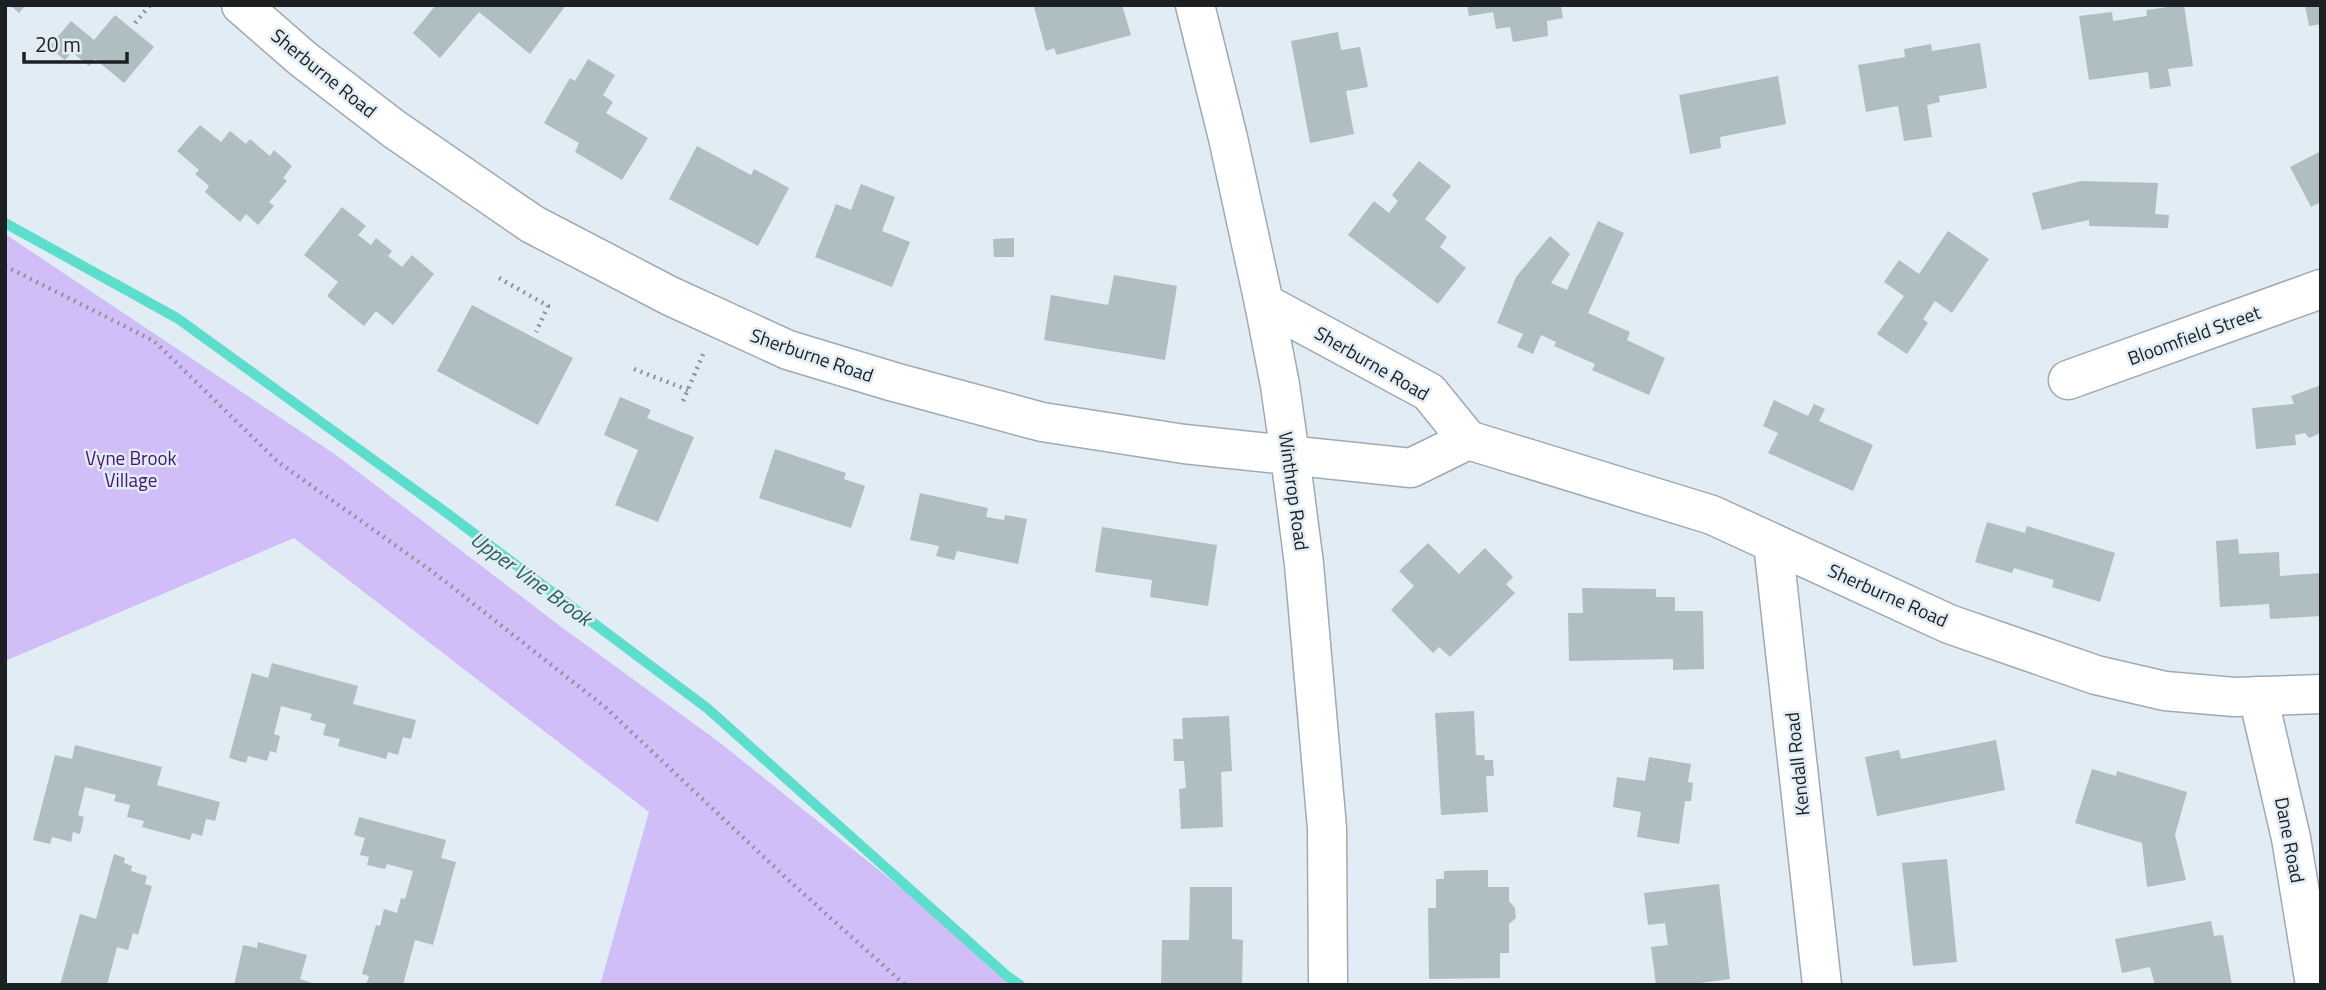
<svg xmlns="http://www.w3.org/2000/svg" width="2326" height="990" viewBox="0 0 2326 990" font-family="'Titillium Web',sans-serif">
<rect width="100%" height="100%" fill="#e1ecf4"/>
<!-- green -->
<path fill="#d1bdf8" d="M5 234 336 455 560 626 719 742 1022 985H600L649 812 294 538 5 661Z"/>
<g fill="none" stroke-linecap="round" stroke-linejoin="round">
<!-- stream -->
<path stroke="#5bdecb" stroke-width="10" d="M5 223 177 318 440 508 707 708 1006 975 1020 985"/>
</g>
<!-- building -->
<g fill="#afbec1">
<path d="M10 5H26L19 13Z"/>
<path d="M436 5H566L530 54 479 12 440 58 413 33Z"/>
<path d="M1040 5H1122L1131 35 1057 55 1054 48 1046 51 1034 7Z"/>
<path d="M1467 5H1561L1563 18 1547 21 1548 36 1513 42 1510 27 1496 29 1493 12 1469 16Z"/>
<path d="M2184 5 2193 66 2168 69 2171 86 2150 89 2148 72 2089 80 2079 16 2112 12 2113 21 2147 16 2146 10Z"/>
<path d="M2305 5H2321V24L2309 26Z"/>
<path d="M115 15 154 47 124 83 95 59 89 66 72 52 65 60 49 47 71 21 94 40Z"/>
<path d="M1338 32 1341 50 1360 47 1368 87 1346 91 1354 134 1310 143 1291 41Z"/>
<path d="M1980 43 1987 88 1939 96 1940 102 1927 105 1932 137 1904 141 1898 106 1866 112 1858 65 1905 57 1904 49 1931 44 1932 51Z"/>
<path d="M588 59 615 75 603 95 613 102 606 113 648 138 622 180 575 152 579 143 544 123 570 78 575 81Z"/>
<path d="M1778 76 1786 124 1720 137 1721 148 1690 154 1679 95Z"/>
<path d="M200 125 221 142 230 131 246 144 250 139 270 156 274 150 292 166 283 178 287 181 269 202 274 206 258 225 246 214 240 222 205 192 209 186 195 174 199 170 177 151Z"/>
<path d="M697 146 751 175 754 169 789 188 758 246 669 199Z"/>
<path d="M2321 151V202L2311 207 2290 167Z"/>
<path d="M1419 161 1451 186 1425 219 1447 237 1440 247 1466 268 1438 304 1348 235 1374 201 1389 213 1398 201 1392 195Z"/>
<path d="M2081 181 2158 183 2155 214 2169 215 2168 228 2089 226V220L2042 230 2032 193Z"/>
<path d="M861 184 895 197 882 231 910 242 892 287 815 257 836 204 851 210Z"/>
<path d="M342 207 366 226 358 235 371 245 376 238 392 251 388 256 402 267 412 255 434 274 393 325 376 311 364 326 327 296 338 282 304 255Z"/>
<path d="M1598 221 1624 233 1588 313 1630 332 1627 340 1665 358 1649 395 1592 370 1595 364 1554 346 1556 342 1541 335 1533 354 1517 347 1523 334 1497 323 1516 277 1550 236 1570 254 1551 283 1567 290Z"/>
<path d="M1948 231 1989 259 1952 313 1935 301 1923 319 1928 323 1907 354 1877 334 1904 296 1884 282 1899 260 1919 274Z"/>
<path d="M1014 238V257H994L993 239Z"/>
<path d="M1114 275 1177 286 1165 360 1044 340 1051 295 1108 305Z"/>
<path d="M472 305 573 358 538 425 437 371Z"/>
<path d="M2321 385V433L2309 438 2305 433 2295 435 2296 445 2256 449 2252 408 2294 404 2291 396Z"/>
<path d="M620 397 651 410 647 418 694 437 658 522 615 505 638 450 604 435Z"/>
<path d="M1774 400 1808 416 1814 404 1825 409 1819 421 1873 445 1853 491 1768 453 1778 433 1763 426Z"/>
<path d="M775 449 846 473 844 479 865 486 851 528 759 498Z"/>
<path d="M920 493 988 508 986 517 1004 520 1005 515 1027 519 1018 564 957 551 954 560 936 556 939 546 910 540Z"/>
<path d="M1987 522 2025 533 2027 526 2115 553 2100 602 2052 587 2054 580 2014 568 2012 573 1975 562Z"/>
<path d="M1102 527 1217 545 1208 606 1150 597 1152 580 1095 572Z"/>
<path d="M2238 539 2239 554 2279 552 2280 576 2321 573V616L2270 619 2269 604 2220 607 2216 541Z"/>
<path d="M1428 543 1459 574 1485 548 1513 577 1506 584 1515 593 1450 657 1439 647 1433 653 1391 610 1414 586 1399 571Z"/>
<path d="M1582 588 1656 589V597H1675V611H1703L1704 669 1673 670V659L1569 661 1568 613H1583Z"/>
<path d="M272 663 358 686 353 704 416 720 411 739 403 737 398 755 388 752 386 759 338 746 340 739 323 735 326 724 310 720 312 714 281 706 274 734 280 736 276 753 270 751 267 761 248 756 246 763 229 758 252 673 268 678Z"/>
<path d="M1474 711 1476 755H1484L1485 760H1493L1494 776H1486L1488 812 1441 815 1435 713Z"/>
<path d="M1229 716 1232 771 1221 772 1223 827 1181 829 1179 789 1186 788 1184 761H1174L1173 739H1183L1182 718Z"/>
<path d="M1996 740 2005 790 1877 816 1865 757 1899 750 1901 759Z"/>
<path d="M75 745 162 767 157 785 220 802 215 821 206 819 202 836 192 833 190 840 142 827 144 821 127 817 130 805 114 801 116 795 85 787 78 815 84 817 80 834 73 832 71 842 52 837 50 844 33 840 55 755 72 759Z"/>
<path d="M1649 757 1691 764 1688 782 1693 783 1691 801H1685L1679 844 1637 837 1641 812 1613 807 1617 777 1645 781Z"/>
<path d="M2092 769 2116 776 2117 771 2187 792 2175 835 2186 880 2147 887 2142 843 2075 823Z"/>
<path d="M359 817 446 840 441 858 456 862 433 945 415 940 403 985H366L369 976 362 974 376 925 380 926 384 909 397 913 401 898 405 899 413 871 387 864 385 869 367 865 369 857 360 855 365 838 354 835Z"/>
<path d="M114 854 125 858 124 863 132 866 131 871 147 876 145 884 152 886 138 935 133 933 128 950 117 947 107 985H60L80 914 96 919Z"/>
<path d="M1947 859 1957 962 1913 966 1902 863Z"/>
<path d="M1488 870V887H1509V901L1515 908 1516 918 1509 924V953H1500V978L1429 979 1428 908H1436V879H1444V871Z"/>
<path d="M1719 884 1730 979 1685 985H1656L1651 947 1668 945 1665 923 1648 925 1644 893Z"/>
<path d="M1190 887H1232V939L1243 940 1242 985H1161L1162 940H1189Z"/>
<path d="M2211 921 2214 936 2223 935 2232 985H2155L2150 967 2122 973 2115 939Z"/>
<path d="M258 942 307 955 300 979 318 985H234L243 945 257 948Z"/>
</g>
<g fill="none" stroke-linecap="round" stroke-linejoin="round">
<!-- minor casing -->
<g stroke="#a0aab2" stroke-width="41">
<g id="minor">
<path d="M241 5 303 59 394 129 532 224 670 296 788 350 894 382 1042 422 1184 444 1411 468 1468 440 1712 515 1949 624 2096 675 2165 691 2234 697 2321 694"/>
<path d="M1195 5 1228 138 1264 303 1280 385 1290 456 1304 564 1327 828 1328 985"/>
<path d="M1264 303 1429 392 1468 440"/>
<path d="M2068 380 2321 289"/>
<path d="M1773 543 1822 985"/>
<path d="M2258 696 2291 838 2315 985"/>
</g>
</g>
<!-- path -->
<g stroke="#8d959b" stroke-width="4.5" stroke-dasharray="2 5" stroke-linecap="butt">
<path d="M135 23 150 5"/>
<path d="M5 266 154 341 278 462 433 572 605 707 785 877 905 985"/>
<path d="M499 278 548 306 536 332"/>
<path d="M634 369 688 390"/>
<path d="M683 401 704 352"/>
</g>
<!-- minor -->
<use href="#minor" stroke="#fff" stroke-width="38"/>
</g>
<g text-anchor="middle" stroke-width="5" stroke-linejoin="round" paint-order="stroke">
<!-- street labels -->
<g font-size="19" fill="#1c2023" stroke="#e1ecf4">
<text transform="translate(324 73) rotate(39)" y="7">Sherburne Road</text>
<text transform="translate(2194 335) rotate(-20)" y="7">Bloomfield Street</text>
<text transform="translate(812 355) rotate(19)" y="7">Sherburne Road</text>
<text transform="translate(1372 363) rotate(30)" y="7">Sherburne Road</text>
<text transform="translate(1294 491) rotate(82)" y="7">Winthrop Road</text>
<text transform="translate(1888 595) rotate(24)" y="7">Sherburne Road</text>
<text transform="translate(1797 764) rotate(-96)" y="7">Kendall Road</text>
<text transform="translate(2290 840) rotate(79)" y="7">Dane Road</text>
</g>
<!-- park labels -->
<g font-size="19" fill="#431674" stroke="#e1ecf4">
<text x="131" y="465">Vyne Brook<tspan x="131" dy="22">Village</tspan></text>
</g>
<!-- water labels -->
<g font-size="21" font-style="italic" fill="#2b6159" stroke="#e1ecf4">
<text transform="translate(531 579) rotate(36)" y="7">Upper Vine Brook</text>
</g>
</g>
<!-- border -->
<rect width="2326" height="990" fill="none" stroke="#1c2023" stroke-width="14"/>
<!-- scale -->
<path d="M24 52v10h103v-10" fill="none" stroke="#1c2023" stroke-width="3.5"/>
<text x="35" y="52" font-size="21" fill="#1c2023" stroke="#e1ecf4" stroke-width="5" paint-order="stroke">20 m</text>
</svg>
